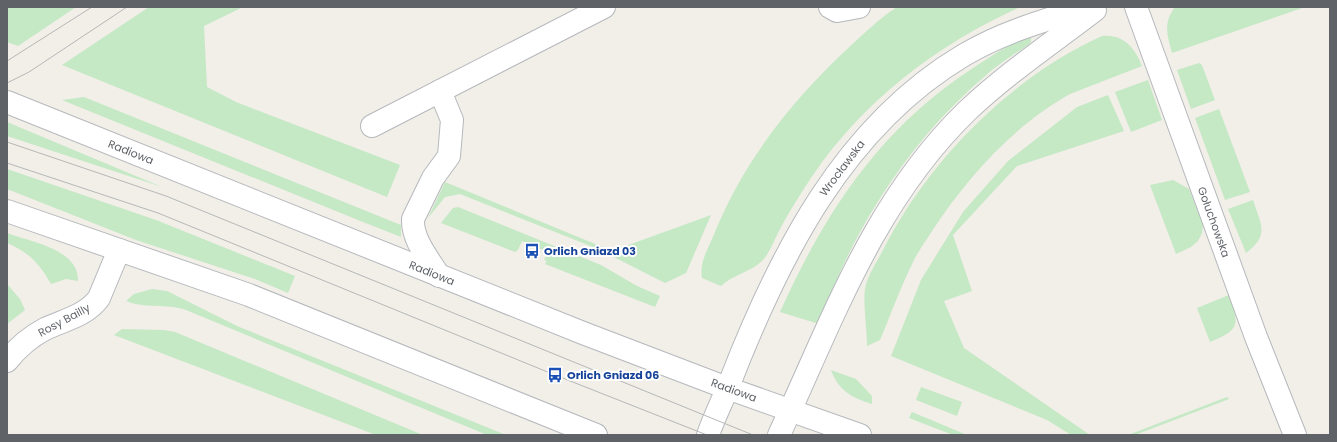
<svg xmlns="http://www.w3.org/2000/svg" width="1337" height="442" viewBox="0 0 1337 442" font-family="Poppins,sans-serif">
<rect width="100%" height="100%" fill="#f1efe8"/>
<!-- green -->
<g fill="#c5e8c5">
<path d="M7 7H76L18 46 7 42Z"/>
<path d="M149 7H243L204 26 207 87 236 102 400 165 387 197 62 65Z"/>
<path d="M897 7H1020C938 44 864 100 813 175 801 193 790 210 780 229 775 238 770 253 762 261 751 272 732 275 721 286L702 278C699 262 709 247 715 232 746 156 798 93 859 38 871 27 883 16 897 7Z"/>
<path d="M1175 7H1305L1172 53C1167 35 1163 23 1175 7Z"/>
<path d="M1031 36V42L1028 45C1013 55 997 65 984 77 908 142 852 231 819 324L780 312C824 214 879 130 970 70 990 57 1008 44 1031 36Z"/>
<path d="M1102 36C1123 33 1136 49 1142 66L1070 94C1014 125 967 178 932 231 926 241 919 250 914 260 901 286 891 314 880 340L867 346C867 331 863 302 865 289 867 276 877 262 883 250 928 161 1011 77 1102 36Z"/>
<path d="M1199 63 1202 65 1215 100 1191 109 1177 70Z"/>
<path d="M1148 80 1162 120 1131 132 1115 92Z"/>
<path d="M1108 95 1124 131 1017 166 953 235 972 291 944 301 964 348 1090 435H1071L1047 420 891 356 921 280 963 212 1008 161 1077 107Z"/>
<path d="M84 97 401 225V237L358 220 62 100Z"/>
<path d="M1219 109 1250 192 1225 200 1195 118Z"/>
<path d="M7 122 162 187 7 136Z"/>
<path d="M7 169 156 220 295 276 288 293 255 279 136 240 7 189Z"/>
<path d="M1173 180 1189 189 1203 225 1202 233 1198 241 1191 247 1176 254 1150 185Z"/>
<path d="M445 182 612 251 711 215 686 273 665 283 598 249 460 194 445 197 428 218Z"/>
<path d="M1253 200C1261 225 1270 235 1246 253L1228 209Z"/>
<path d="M458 207 601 265 637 286 660 296 655 307 545 264 547 261 544 260 548 252 522 241 518 250 515 252 441 223 453 208Z"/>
<path d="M7 233C31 242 79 249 78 281L66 279 51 284C39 263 30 253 7 243Z"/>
<path d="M7 284 20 299 25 310 7 324Z"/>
<path d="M152 289 167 291 237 326 506 435H487L186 310C165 303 146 309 126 301L134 294Z"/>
<path d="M1229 295C1239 325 1241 329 1210 342L1197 308Z"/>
<path d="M122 329 164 330 175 332 423 435H376L114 335Z"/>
<path d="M831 370 856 379 872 396V404C852 398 838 390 831 370Z"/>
<path d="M921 387 962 402 957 416 916 400Z"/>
<path d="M1227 397 1229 399 1135 435H1128Z"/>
<path d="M912 412 967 435H953L909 418Z"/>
</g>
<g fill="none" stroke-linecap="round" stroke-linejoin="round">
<!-- minor casing -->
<g stroke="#b5b8bc" stroke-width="24">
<g id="minor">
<path d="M830 7 837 11 859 7"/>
<path d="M1136 7 1256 337 1295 435"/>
<path d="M7 102 583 333 727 388 860 435"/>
<path d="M372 126 604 7"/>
<path d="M7 211 249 295 596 435"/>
<path d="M439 276C429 259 412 240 413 219L433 178 449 156 452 120 440 91"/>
<path d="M7 361C18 347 30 337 45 329 64 320 86 316 99 298L119 250"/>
<path d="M708 435C714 417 723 400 730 382 779 256 843 127 964 55 1003 32 1045 20 1088 7"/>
<path d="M779 435C832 321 874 201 967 111 1006 74 1052 43 1095 10"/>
</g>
</g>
<!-- minor -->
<use href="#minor" stroke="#fff" stroke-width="22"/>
<!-- tram -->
<g stroke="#b6b7b8" stroke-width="1">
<path d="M7 61 92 7"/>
<path d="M7 83 29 72 127 7"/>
<path d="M7 142 166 196 753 435"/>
<path d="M7 163 158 213 555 375 707 435"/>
</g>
</g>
<!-- icons -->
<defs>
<g id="bus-bare" transform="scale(1.2)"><path d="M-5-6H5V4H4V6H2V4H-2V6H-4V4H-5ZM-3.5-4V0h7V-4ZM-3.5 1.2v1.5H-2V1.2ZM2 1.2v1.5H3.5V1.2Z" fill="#1a4fb4" stroke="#fff" stroke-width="2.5" paint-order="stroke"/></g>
</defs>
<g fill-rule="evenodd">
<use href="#bus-bare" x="532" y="251"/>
<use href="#bus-bare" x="555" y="375"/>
</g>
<g text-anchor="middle" stroke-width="4" stroke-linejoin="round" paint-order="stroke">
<!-- street labels -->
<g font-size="11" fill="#5f6368" stroke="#fff">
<text transform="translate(131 152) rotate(22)" y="4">Radiowa</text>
<text transform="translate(842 168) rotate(-53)" y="4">Wrocławska</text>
<text transform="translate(1214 222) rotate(70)" y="4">Gołuchowska</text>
<text transform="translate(432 273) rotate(22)" y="4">Radiowa</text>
<text transform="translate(64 320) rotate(-28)" y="4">Rosy Bailly</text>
<text transform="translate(734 390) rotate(20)" y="4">Radiowa</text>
</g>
<!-- transit labels -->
<g font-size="11" font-weight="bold" fill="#164399" stroke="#fff" text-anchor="start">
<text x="544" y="255">Orlich Gniazd 03</text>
<text x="567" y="379">Orlich Gniazd 06</text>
</g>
</g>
<!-- border -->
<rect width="1337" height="442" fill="none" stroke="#5f6368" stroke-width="16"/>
</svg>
